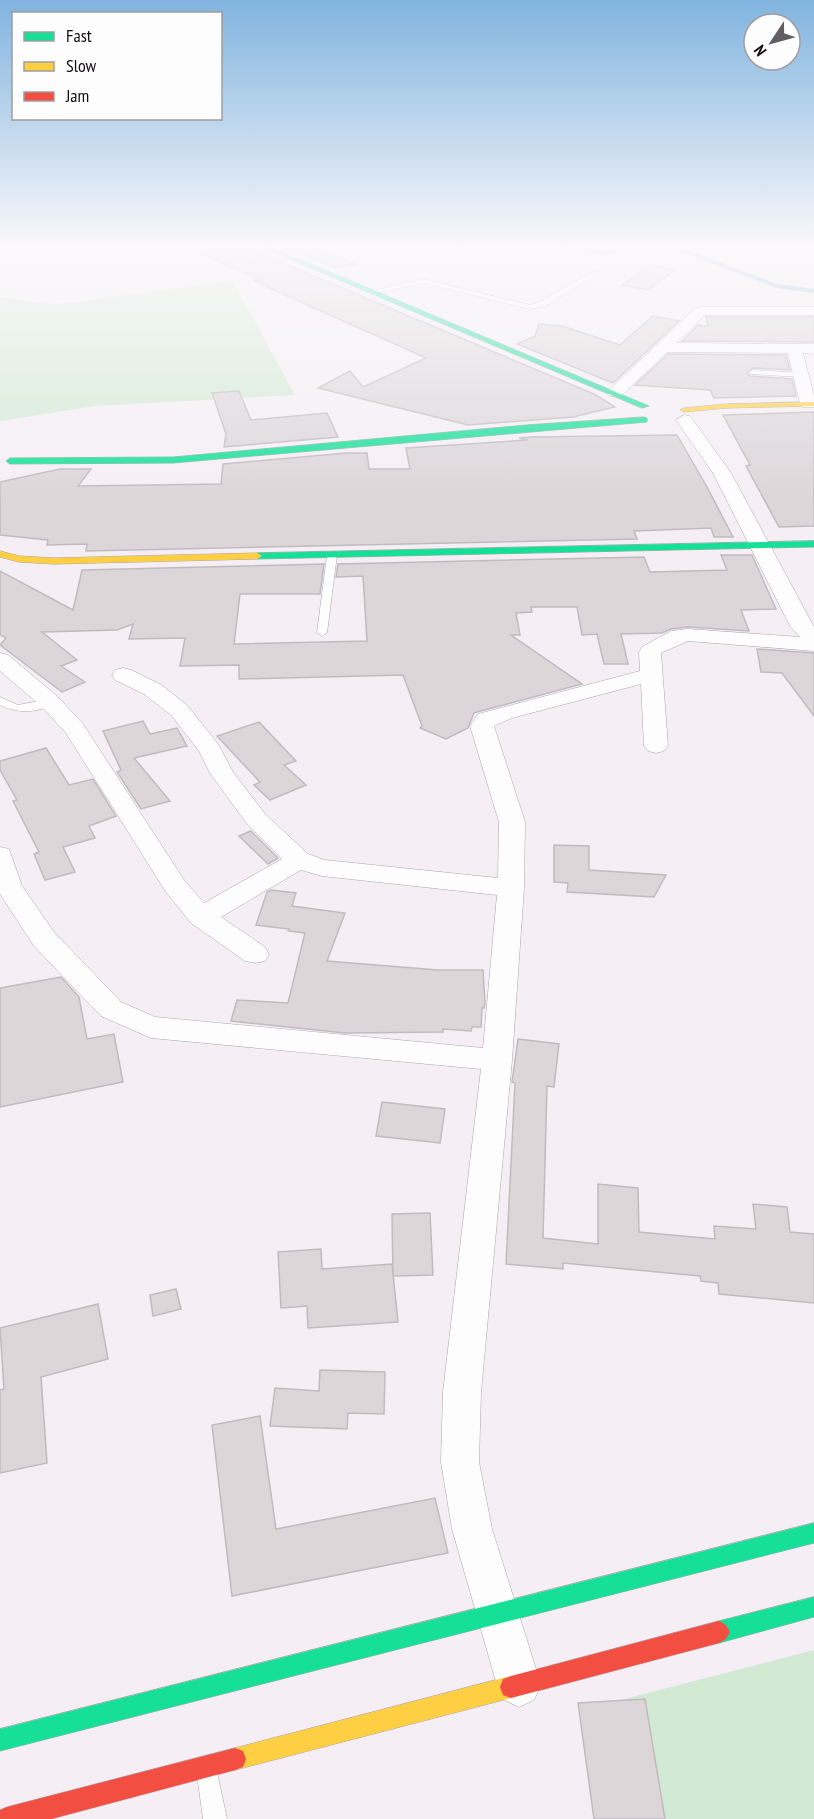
<svg xmlns="http://www.w3.org/2000/svg" width="814" height="1819" viewBox="0 0 814 1819" font-family="'PT Sans Narrow',sans-serif">
<rect width="100%" height="100%" fill="#f5eff5"/>
<!-- green -->
<g fill="#d2ead3">
<path d="M232 280 295 395 95 406 0 421V297L52 304 87 301Z"/>
<path d="M814 1650V1819H635L613 1702Z"/>
</g>
<g fill="none" stroke-linecap="round" stroke-linejoin="round">
<!-- stream -->
<g stroke="#86b5d1" stroke-width="4">
<path d="M458 247 474 250 489 247"/>
<path d="M561 247 607 253 629 247"/>
<path d="M674 247 777 286 814 291"/>
</g>
</g>
<!-- building -->
<g fill="#dcd6d9" stroke="#c1bbbf" stroke-width="1.5">
<path d="M187 247H254L257 252 594 394 615 407 573 417 468 425 318 388 350 371 363 387 426 358 283 294 255 281 260 280Z"/>
<path d="M286 247H314L355 264 336 268Z"/>
<path d="M651 265 675 270 649 290 622 285Z"/>
<path d="M653 316 679 321 613 383 517 344 535 336 539 324 562 326 620 345Z"/>
<path d="M706 317H814V342L682 341 698 325 708 326Z"/>
<path d="M668 354 786 355 790 370 753 368 747 373 750 376 792 379 796 396 714 398 710 390 635 385Z"/>
<path d="M239 391 251 420 327 413 338 437 224 447 226 434 212 393Z"/>
<path d="M814 412V526L779 527 746 466 750 465 723 415Z"/>
<path d="M677 435 707 487 733 537H714L711 528 634 531 637 539 86 551 87 544 47 545 48 540 0 535V482L60 469H91L78 486 221 484 223 464 346 453H367L369 469H410L406 448 528 440 519 438 530 437Z"/>
<path d="M721 555H752L776 609 741 610 749 631 688 627 671 629 662 633 621 634 628 664H604L597 634 582 635 577 607H531L532 612 516 613 520 635H511L582 684 477 712 474 713 468 728 446 739 420 728 422 726 403 675 239 679V665L180 666 185 638 129 639 133 624 117 630 42 632 77 660 61 666 85 682 62 692 0 645 6 638 0 635V571L73 610 82 570 324 564 320 594H240L234 644 367 641 363 576 336 577 338 564 644 557 650 572 727 570Z"/>
<path d="M757 649 814 653V716L782 673 761 672Z"/>
<path d="M143 721 150 734 177 728 187 746 134 758 170 801 141 809 117 772 121 770 103 731Z"/>
<path d="M259 722 296 761 284 765 306 785 270 800 254 785 260 782 217 736Z"/>
<path d="M46 748 69 785 93 779 116 816 89 826 95 838 63 847 75 872 45 880 34 854 39 852 13 801 17 800 0 770V761Z"/>
<path d="M251 831 278 858 268 864 239 836Z"/>
<path d="M554 845 589 846V870L666 875 654 897 567 892 568 883 554 882Z"/>
<path d="M271 890 296 893 292 906 345 913 327 961 438 970H483L485 1003 484 1008H482L481 1027H472L471 1031 443 1029V1032L345 1033 231 1021 237 1000 288 1003 305 933 288 931 289 929 256 925 267 892Z"/>
<path d="M61 977 79 997 87 1039 114 1034 123 1082 0 1107V988Z"/>
<path d="M518 1039 559 1044 554 1087 547 1086 543 1238 598 1244V1184L638 1188 639 1232 715 1239 714 1226 756 1229 753 1204 787 1207 790 1232 814 1234V1303L719 1294 718 1283 701 1281 700 1276 563 1263V1269L506 1264 515 1083 512 1082Z"/>
<path d="M382 1102 445 1109 440 1143 376 1136Z"/>
<path d="M430 1213 433 1275 393 1276 392 1214Z"/>
<path d="M321 1249 322 1269 392 1264 398 1322 308 1328 307 1306 281 1308 278 1252Z"/>
<path d="M176 1289 181 1309 153 1316 150 1295Z"/>
<path d="M98 1304 108 1359 41 1377 47 1463 0 1473V1390L4 1389 0 1328Z"/>
<path d="M320 1370 385 1372 384 1414 348 1413 347 1429 270 1426 275 1388 319 1391Z"/>
<path d="M260 1416 276 1529 435 1498 448 1553 232 1596 212 1425Z"/>
<path d="M645 1699 665 1819H594L578 1703Z"/>
</g>
<g fill="none" stroke-linecap="round" stroke-linejoin="round">
<!-- lane casing -->
<g stroke="#aaa5aa" stroke-width="1">
<g id="lane">
<path d="M595 271 600 272 545 306 530 309 423 283 371 294 368 292 423 279 530 305 539 302Z"/>
<path d="M753 370 801 373 805 375 801 377 750 374 749 372Z"/>
<path d="M332 552 337 555 327 633 322 636 317 633 327 555Z"/>
<path d="M0 697 18 705 50 699 56 702C42 713 16 714 0 705Z"/>
<path d="M208 1764 216 1767 227 1819H203L197 1775 200 1767Z"/>
</g>
</g>
<!-- street casing -->
<g stroke="#aaa5aa" stroke-width="1">
<g id="street">
<path d="M701 307H814V315H705L676 343 814 344V354L803 353 814 396V407H802L800 404 788 353 667 352 621 396H609L607 393 609 390 696 308Z"/>
<path d="M684 415 690 416 731 473 814 627V651L688 641 661 653 668 746 664 751 656 753 648 751 644 746 641 684 512 718 494 726 525 822 524 888 512 1060 481 1392 479 1462 492 1529 541 1685 534 1700 519 1707 504 1700 497 1685 452 1529 441 1462 443 1392 481 1069 151 1038 101 1016 34 946 0 894V847L9 849 22 886 54 932 121 1002 155 1017 483 1048 497 895 322 876 301 870 221 917 265 947 269 954 265 961 255 963 245 961 191 923 166 892 66 733 42 707 0 671V653L8 655 58 697 83 724 184 880 204 903 282 859 247 824 210 773 199 751 171 715 144 694 115 680 112 675 115 670 123 668 131 670 160 684 187 705 218 744 233 772 265 814 308 854 325 860 498 878 499 822 470 726 478 714 640 671 639 652 642 647 671 631 688 629 800 637 790 626 713 473 676 420Z"/>
</g>
</g>
<!-- fast casing -->
<g stroke="#aaa5aa" stroke-width="1">
<g id="fast">
<path d="M261 247H271L649 406 642 408Z"/>
<path d="M644 417 647 418V422L173 463 10 464 6 461 10 458 173 457 526 425Z"/>
<path d="M814 541V547L257 559 252 556 257 553Z"/>
<path d="M814 1523V1543L0 1751V1729Z"/>
<path d="M814 1597V1617L719 1643 712 1639 708 1632 712 1625 719 1621Z"/>
</g>
</g>
<!-- slow casing -->
<g stroke="#aaa5aa" stroke-width="1">
<g id="slow">
<path d="M814 402V406L727 408 684 412 680 410 684 408 727 404Z"/>
<path d="M0 551 19 556 54 558 257 553 262 556 257 559 54 564 19 562 0 557Z"/>
<path d="M511 1676 519 1679 522 1687 519 1695 511 1698 235 1770 227 1767 224 1759 227 1751 235 1748Z"/>
</g>
</g>
<!-- jam casing -->
<g stroke="#aaa5aa" stroke-width="1">
<g id="jam">
<path d="M719 1621 726 1625 730 1632 726 1639 719 1643 511 1698 503 1695 500 1687 503 1679 511 1676Z"/>
<path d="M235 1748 243 1751 246 1759 243 1767 235 1770 51 1819H0V1810L7 1807Z"/>
</g>
</g>
<!-- lane -->
<use href="#lane" fill="#fefdfe" fill-rule="evenodd"/>
<!-- street -->
<use href="#street" fill="#fefdfe" fill-rule="evenodd"/>
<!-- fast -->
<use href="#fast" fill="#16e098" fill-rule="evenodd"/>
<!-- slow -->
<use href="#slow" fill="#ffcf43" fill-rule="evenodd"/>
<!-- jam -->
<use href="#jam" fill="#f24e42" fill-rule="evenodd"/>
</g>
<!-- sky -->
<linearGradient id="sky" x2="0" y2="1"><stop stop-color="#81b4df"/><stop offset="0.49" stop-color="#faf8fa"/><stop offset="1" stop-color="#faf8fa" stop-opacity="0"/></linearGradient>
<rect width="814" height="502" fill="url(#sky)"/>
<!-- legend -->
<rect x="12" y="12" width="210" height="108" fill="#fdfdfd" stroke="#9f9d9f" stroke-width="1.5"/>
<rect x="24" y="32" width="30" height="9" fill="#16e098" stroke="#9f9d9f" stroke-width="1.5"/>
<text x="66" y="42" font-size="18" fill="#120e12">Fast</text>
<rect x="24" y="62" width="30" height="9" fill="#ffcf43" stroke="#9f9d9f" stroke-width="1.5"/>
<text x="66" y="72" font-size="18" fill="#120e12">Slow</text>
<rect x="24" y="92" width="30" height="9" fill="#f24e42" stroke="#9f9d9f" stroke-width="1.5"/>
<text x="66" y="102" font-size="18" fill="#120e12">Jam</text>
<!-- north arrow -->
<g transform="translate(772 42) rotate(234)"><circle r="28" fill="#fdfdfd" stroke="#9f9d9f" stroke-width="1.5"/>
<path d="M0-4.5L10 22L0 15L-10 22Z" fill="#615d61"/>
<text y="-9" font-size="16" font-weight="bold" text-anchor="middle" fill="#120e12">N</text>
</g>
</svg>
